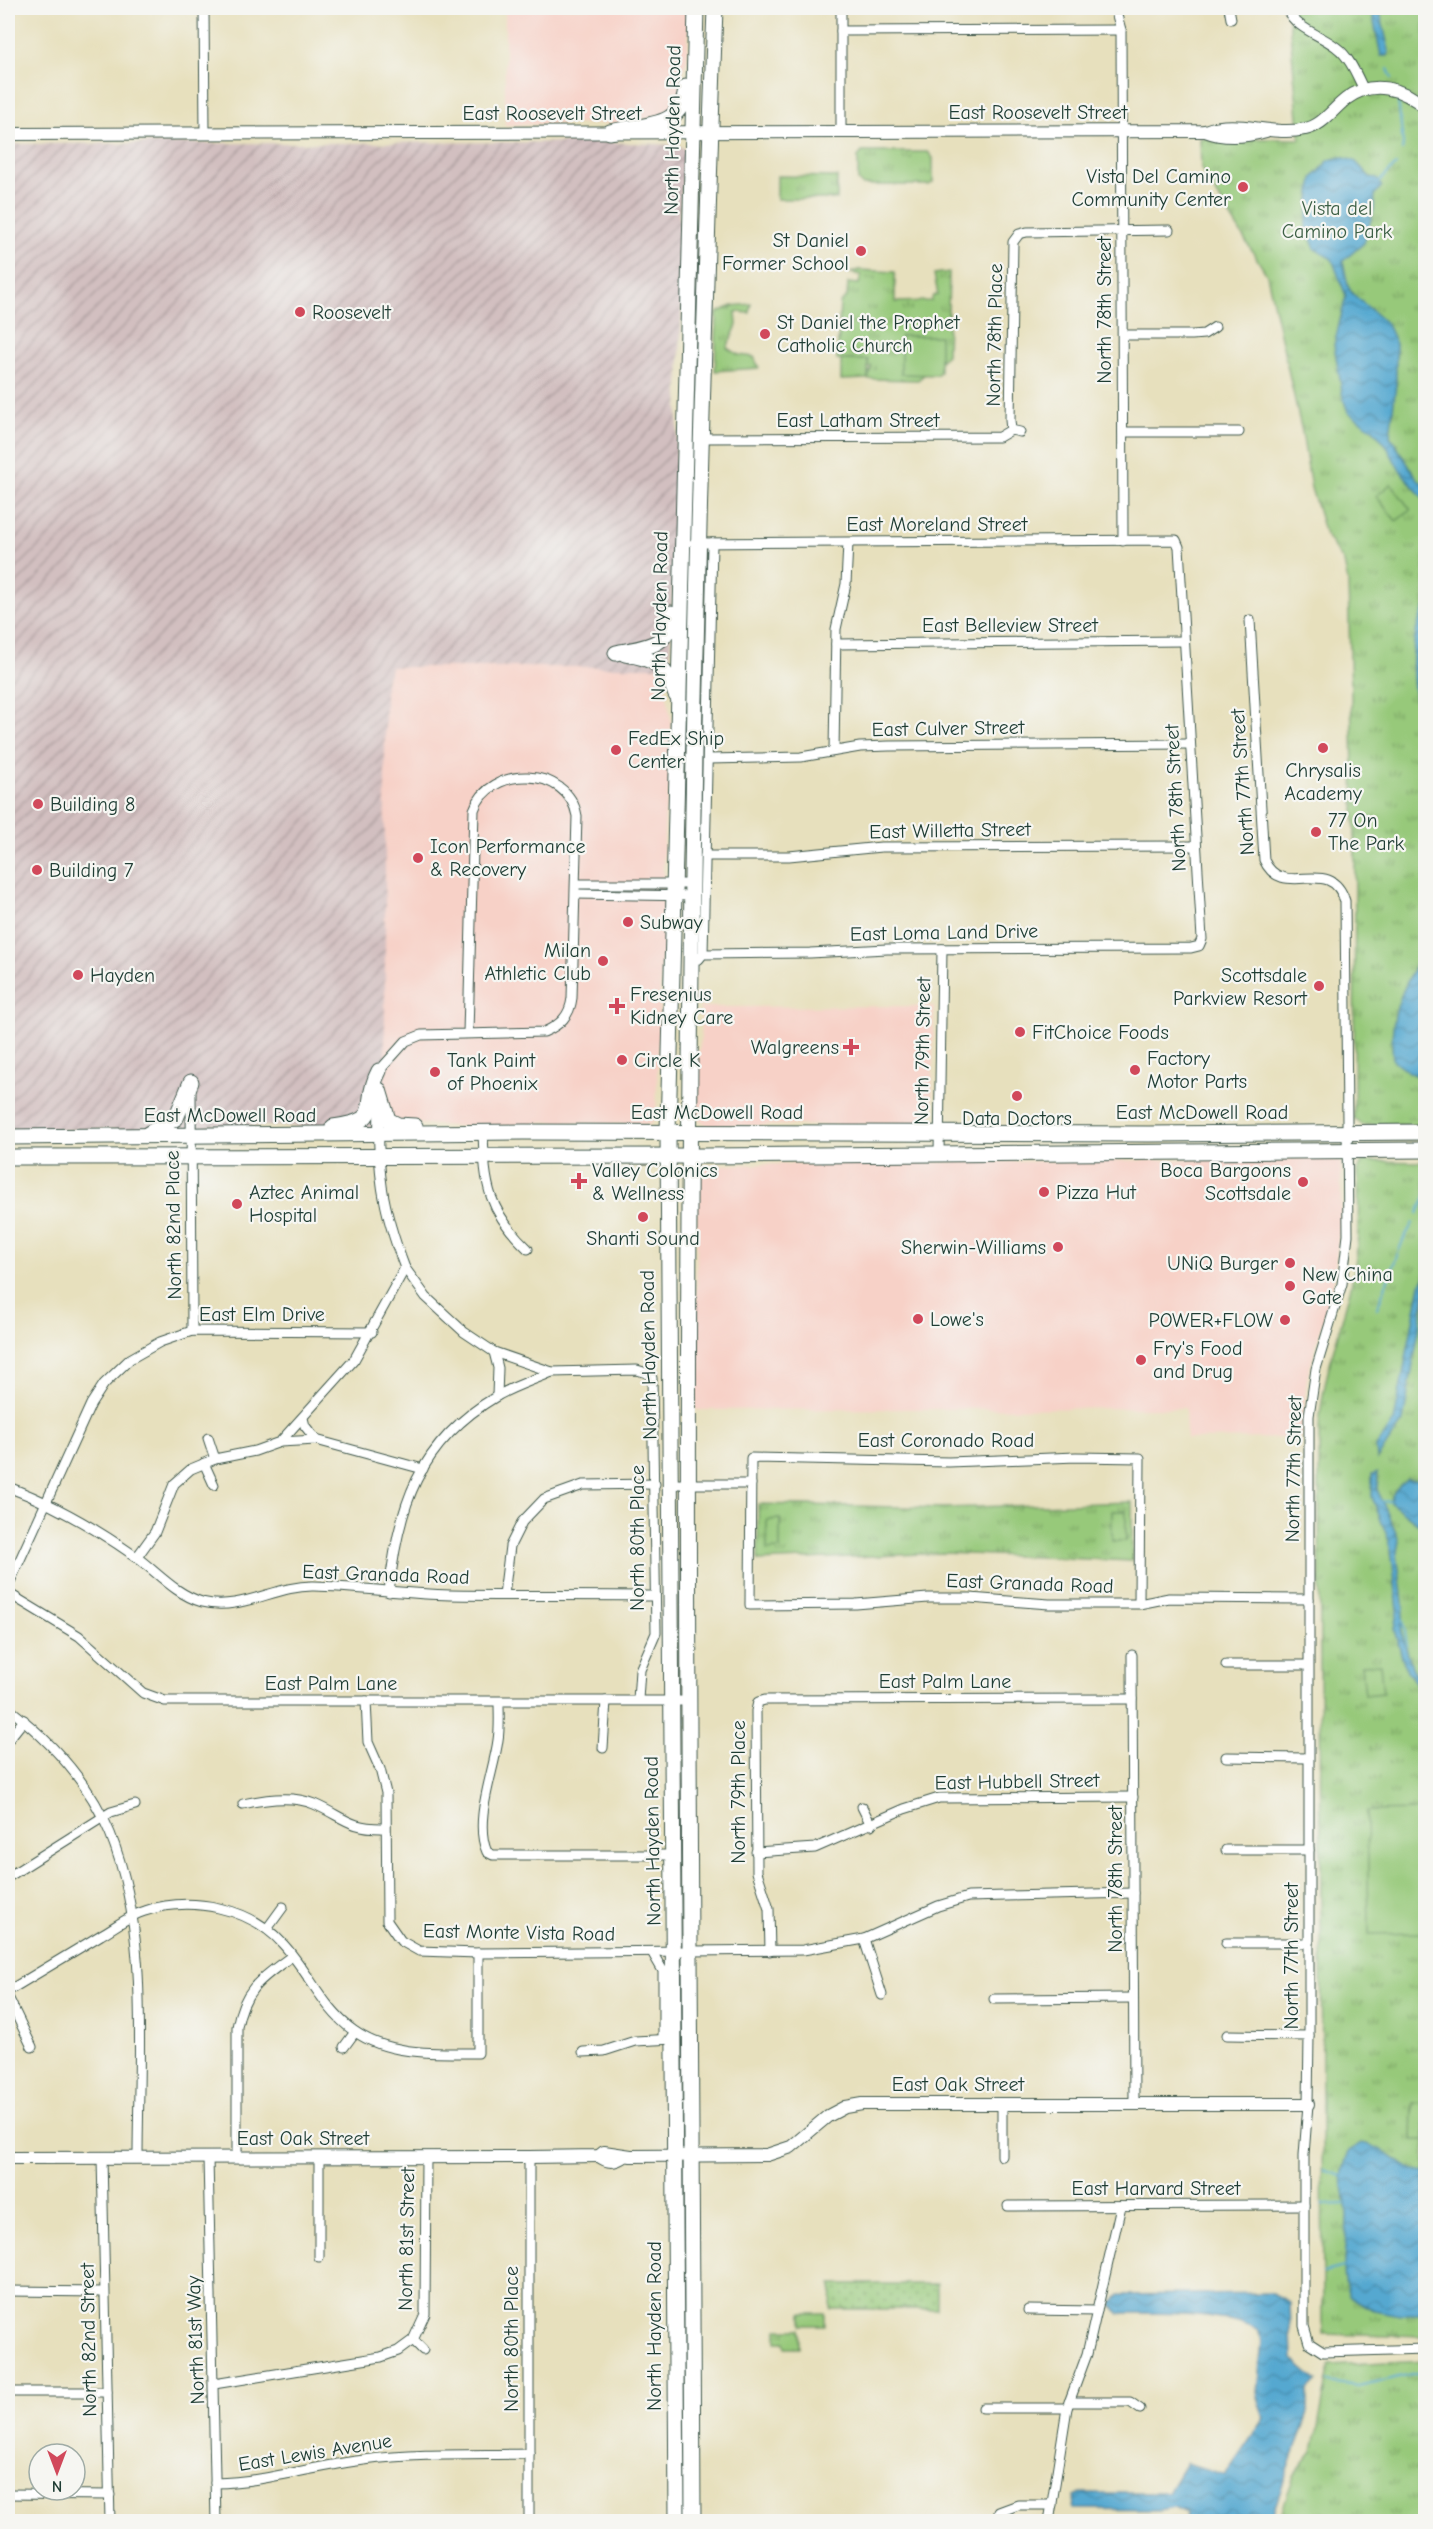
<svg xmlns="http://www.w3.org/2000/svg" width="1433" height="2529" viewBox="0 0 1433 2529" font-family="'Comic Neue',sans-serif">
<defs>
<pattern id="industrial-furrows" width="10" height="10" patternUnits="userSpaceOnUse" patternTransform="scale(1.5)"><rect width="10" height="10" fill="#d2bfc0"/><path d="M-1 1l2-2M0 10L10 0M9 11l2-2" fill="none" stroke="#aa9c9d"/></pattern>
<pattern id="grass-tufts" width="24" height="20" patternUnits="userSpaceOnUse" patternTransform="scale(1.5)"><rect width="24" height="20" fill="#97c97a"/><path d="M3 7l-1-3M5 7V3M7 7l1-3M15 17l-1-3M17 17v-4M19 17l1-3" fill="none" stroke="#7ba465"/></pattern>
<pattern id="garden-dots" width="8" height="8" patternUnits="userSpaceOnUse" patternTransform="scale(1.5)"><rect width="8" height="8" fill="#97c97a"/><path d="M2 2h.1M6 6h.1" fill="none" stroke="#7ba465" stroke-width="1.8" stroke-linecap="round"/></pattern>
<pattern id="water-waves" width="16" height="10" patternUnits="userSpaceOnUse" patternTransform="scale(1.5)"><rect width="16" height="10" fill="#55a8d0"/><path d="M0 5q4-4 8 0t8 0" fill="none" stroke="#468aaa"/></pattern>
</defs>
<rect width="100%" height="100%" fill="#f6f6f2"/>
<filter id="ink" filterUnits="userSpaceOnUse"><feTurbulence type="fractalNoise" baseFrequency=".0167" numOctaves="2"/><feDisplacementMap in="SourceGraphic" scale="12" xChannelSelector="R" yChannelSelector="G"/><feConvolveMatrix kernelMatrix="1 2 1 2 8 2 1 2 1" color-interpolation-filters="sRGB"/></filter>
<filter id="wash" filterUnits="userSpaceOnUse"><feTurbulence type="fractalNoise" baseFrequency=".008" numOctaves="4" result="noise"/><feDisplacementMap in="SourceGraphic" scale="24" xChannelSelector="R" yChannelSelector="G"/><feGaussianBlur stdDeviation="1.35" result="paint"/><feColorMatrix in="noise" values="0 0 0 0 0 0 0 0 0 0 0 0 0 0 0 0 0 1.4 0 .05"/><feComposite in="paint" operator="in"/></filter>
<g filter="url(#wash)">
<rect width="100%" height="100%" fill="#e7e0bd"/>
<!-- built -->
<g fill="#f7d1c7">
<path d="M505 8H690L687 60 682 74 680 100 667 115 622 123 505 125Z"/>
<path d="M391 667H657L664 678 671 720 670 785 665 815 663 869 667 935 661 964 656 1117 650 1125 547 1122 527 1126 473 1127 400 1123 385 1128V683Z"/>
<path d="M934 1006 932 1116 927 1124 708 1126 698 1119 697 1063 701 1037V1012L699 1007Z"/>
<path d="M1324 1158 1338 1160 1341 1164V1219L1333 1284 1307 1379 1301 1438 1186 1439 1185 1408 696 1410 697 1174 702 1165Z"/>
</g>
<!-- industrial -->
<path fill="url(#industrial-furrows)" d="M605 142 678 145 686 150 679 216 684 235 670 661 657 667H391L385 683V1128L215 1125 183 1129 8 1130V144Z"/>
<!-- grass -->
<g fill="url(#grass-tufts)" stroke="#5b8357" stroke-width="1.5">
<path d="M1288 8H1425V1125H1362L1354 1118 1355 842 1348 582 1344 562 1325 534 1311 488 1302 432 1267 275 1201 169 1200 138 1300 139Z"/>
<path d="M862 152H928L933 158V182L929 185H862L858 181V157Z"/>
<path d="M777 176 837 177V199H777Z"/>
<path d="M858 270 895 272V302L931 301 933 296 938 295 934 274 949 272 947 355 918 380 868 379 871 367H868V360H837L840 303 847 297 848 283 859 284 861 275 851 273Z"/>
<path d="M751 304 750 313 736 312 737 325 727 348 739 355 754 357 759 368 715 371 717 313 732 306Z"/>
<path d="M1363 1161 1425 1162V2337L1323 2334 1319 1429C1322 1380 1337 1341 1349 1294 1360 1254 1359 1212 1358 1170Z"/>
<path d="M1132 1502V1561L944 1553 758 1561V1504L945 1508Z"/>
<path d="M777 2329H800V2348H786L785 2342H777Z"/>
<path d="M1425 2360V2521L1278 2522 1295 2474 1313 2452 1330 2365Z"/>
</g>
<!-- garden -->
<path fill="url(#garden-dots)" stroke="#5b8357" stroke-width="1.5" d="M832 2284H937V2309H831Z"/>
<!-- pitch -->
<g fill="#97c97a" stroke="#5b8357" stroke-width="1.5">
<path d="M901 336H940V372L936 375 901 374Z"/>
<path d="M841 360H868V379L841 380Z"/>
<path d="M1391 484 1411 510 1396 521 1376 496Z"/>
<rect x="1112" y="1511" width="14" height="30"/>
<path d="M780 1519V1549L767 1550V1520Z"/>
<path d="M1380 1664 1383 1693 1365 1695 1362 1665Z"/>
<path d="M1425 1810V1933L1369 1934 1367 1811Z"/>
<path d="M1413 2103 1425 2104V2140H1412Z"/>
<rect x="802" y="2313" width="23" height="12"/>
</g>
<!-- water -->
<g fill="url(#water-waves)" stroke="#3a7282" stroke-width="1.5">
<path d="M1371 8H1379L1389 50 1388 56H1381Z"/>
<path d="M1341 157 1355 161 1370 177 1376 178 1382 187 1375 194 1374 209 1364 243 1343 261 1348 286 1352 293 1387 324 1396 344V384L1390 436 1418 480 1425 485V501L1399 469 1386 445 1374 430 1348 412 1343 398 1334 345 1346 296 1332 259 1315 249 1306 227 1313 178 1329 160Z"/>
<path d="M1425 607H1426L1425 732C1410 697 1407 642 1425 607Z"/>
<path d="M1425 946 1426 1080H1425L1409 1072 1393 1060C1388 1011 1404 988 1425 946Z"/>
<path d="M1425 1277V1295L1403 1422 1377 1459 1376 1447 1394 1421 1420 1284Z"/>
<path d="M1378 1472 1377 1489 1399 1540 1397 1553 1404 1611 1401 1632 1414 1673 1425 1687V1696L1407 1671 1401 1654 1395 1629 1398 1611 1392 1557 1389 1541 1372 1497V1474Z"/>
<path d="M1407 1479 1425 1480V1529L1391 1503C1390 1494 1400 1484 1407 1479Z"/>
<path d="M1362 2143C1387 2147 1401 2170 1425 2173V2315H1399L1374 2310 1349 2296C1339 2270 1347 2244 1347 2216 1346 2186 1336 2185 1349 2151Z"/>
<path d="M1270 2293 1290 2303 1292 2359 1317 2381 1308 2390V2413L1270 2521H1186V2513L1174 2507 1160 2510 1073 2509 1075 2496 1081 2493H1168L1186 2463 1225 2475 1264 2418 1257 2393 1262 2340 1258 2331C1229 2311 1154 2313 1118 2313L1111 2303 1119 2295Z"/>
</g>
<g fill="none" stroke-linecap="round" stroke-linejoin="round">
<!-- stream -->
<g stroke="#55a8d0" stroke-width="2">
<path d="M1388 69 1392 78"/>
<path d="M1398 100 1403 144 1402 150"/>
<path d="M1377 184 1396 165"/>
<path d="M1418 1213 1426 1195"/>
<path d="M1377 1308 1403 1240 1413 1223"/>
<path d="M1380 1502 1390 1501"/>
<path d="M1403 1619 1407 1646"/>
<path d="M1323 2170 1342 2176"/>
<path d="M1322 2205 1345 2204"/>
<path d="M1323 2273 1344 2268"/>
<path d="M1328 2382 1358 2386 1426 2371"/>
</g>
</g>
</g>
<g filter="url(#ink)">
<g fill="none" stroke-linecap="round" stroke-linejoin="round">
<!-- minor casing -->
<g stroke="#3d5549" stroke-width="11">
<g id="minor">
<path d="M204 8 205 134"/>
<path d="M1115 8 1121 30 1123 541"/>
<path d="M1229 8 1231 19"/>
<path d="M1286 8C1297 30 1318 33 1336 47 1350 57 1357 76 1364 90"/>
<path d="M841 31 1121 30"/>
<path d="M841 132V8"/>
<path d="M1123 335H1192L1204 334 1215 327"/>
<path d="M1020 432 1011 430 1010 420 1013 242 1019 234 1027 232 1169 230"/>
<path d="M1123 432H1239"/>
<path d="M702 438 999 437 1011 430"/>
<path d="M1250 620 1264 860C1283 902 1330 853 1345 901L1348 1235 1342 1284 1316 1369 1309 1416V2036L1308 2104 1304 2155V2326L1309 2343 1323 2352 1426 2349"/>
<path d="M836 644 1184 641"/>
<path d="M834 751 836 629 846 584 848 543"/>
<path d="M708 759 801 757 860 747 889 746 1190 744"/>
<path d="M705 856H789L881 847 1196 846"/>
<path d="M576 884H693"/>
<path d="M576 894 693 896"/>
<path d="M703 954 712 543"/>
<path d="M691 960 699 959 703 954 810 953 887 949 1191 948 1199 946 1202 939 1179 547 1176 540 694 543"/>
<path d="M379 1075V1071L406 1041 421 1035 544 1032C560 1025 570 1016 572 998L577 816C568 765 489 765 474 810L468 1033"/>
<path d="M191 1091 192 1331"/>
<path d="M483 1133C485 1186 488 1211 528 1249"/>
<path d="M939 1153 942 949"/>
<path d="M405 1268 426 1297 464 1332 494 1352 552 1372 637 1370 647 1373 652 1378 656 1633 640 1670 638 1700"/>
<path d="M494 1352 498 1368 497 1396"/>
<path d="M303 1418 305 1426 316 1440"/>
<path d="M208 1438 215 1459"/>
<path d="M280 1442 354 1360 405 1268C381 1206 377 1170 379 1104"/>
<path d="M204 1463 214 1485"/>
<path d="M671 1484H751"/>
<path d="M8 1487C54 1504 95 1528 135 1556 157 1572 175 1594 202 1602 241 1612 276 1585 314 1586 359 1587 405 1594 450 1595 518 1596 587 1595 655 1596"/>
<path d="M137 1557 155 1532 174 1484 191 1469 215 1459 255 1451 280 1442 316 1440 423 1469"/>
<path d="M8 1586 91 1404 104 1384 130 1359 160 1342 192 1331 372 1332"/>
<path d="M389 1592C398 1507 418 1443 497 1396 514 1386 534 1380 552 1372"/>
<path d="M8 1593 79 1636 143 1693 165 1701H690"/>
<path d="M504 1595 510 1546 522 1522 544 1499 583 1485 655 1484"/>
<path d="M1139 1604 1140 1458 1076 1457 949 1462 751 1458 750 1605 856 1604 928 1598H970L1049 1604H1139L1169 1598 1309 1599"/>
<path d="M1132 1655 1134 2104"/>
<path d="M1226 1665H1308"/>
<path d="M366 1701 368 1742 380 1769 386 1793 387 1921 401 1941 419 1951 478 1953 803 1950 864 1939 938 1906 968 1897 1133 1893"/>
<path d="M499 1702C499 1714 500 1728 498 1740 494 1772 473 1821 487 1852L493 1855H672"/>
<path d="M8 1708C51 1741 89 1782 110 1833 150 1931 138 2055 138 2158"/>
<path d="M8 1740 24 1720"/>
<path d="M603 1748 606 1701"/>
<path d="M1226 1757 1308 1758"/>
<path d="M243 1804C265 1799 293 1795 314 1804 344 1817 349 1829 385 1828"/>
<path d="M862 1807 871 1825"/>
<path d="M1226 1850H1309"/>
<path d="M756 1852 815 1848 904 1809 939 1798 1133 1797"/>
<path d="M8 1877 111 1812 135 1805"/>
<path d="M267 1929 283 1907"/>
<path d="M864 1939 882 1995"/>
<path d="M1226 1943H1309"/>
<path d="M770 1951 769 1909 757 1872 756 1711 758 1702 765 1700 1132 1699"/>
<path d="M652 1952 663 1971V2039"/>
<path d="M8 1991C39 1972 70 1954 101 1935 115 1927 130 1915 145 1911 191 1896 250 1907 283 1944 309 1972 322 2008 354 2031 389 2056 438 2053 478 2053V1953"/>
<path d="M8 1997 32 2047"/>
<path d="M994 1999 1133 1998"/>
<path d="M1227 2035 1309 2036"/>
<path d="M344 2047 355 2032"/>
<path d="M583 2052 604 2051 635 2041 674 2039"/>
<path d="M1002 2103V2156"/>
<path d="M529 2157V2522"/>
<path d="M102 2158 110 2522"/>
<path d="M208 2158 216 2522"/>
<path d="M237 2158V2027C244 1988 262 1978 292 1956"/>
<path d="M1008 2206 1304 2205"/>
<path d="M319 2257V2158"/>
<path d="M8 2291 104 2292"/>
<path d="M1028 2310 1097 2311"/>
<path d="M413 2340 423 2350"/>
<path d="M214 2384 381 2357 398 2351 413 2340 425 2314 426 2157"/>
<path d="M8 2392H107"/>
<path d="M1069 2402H1130L1140 2409"/>
<path d="M983 2408H1067"/>
<path d="M215 2483C266 2482 314 2466 364 2460 419 2453 474 2455 529 2454"/>
<path d="M8 2494 110 2495"/>
<path d="M999 2512 1018 2505H1052"/>
<path d="M1049 2522 1067 2408 1087 2354 1121 2206"/>
</g>
</g>
<!-- tertiary casing -->
<g stroke="#3d5549" stroke-width="14">
<g id="tertiary">
<path d="M1205 131C1225 139 1245 137 1266 131"/>
<path d="M8 134 1205 131C1238 118 1271 137 1305 129 1322 126 1333 109 1346 99 1372 79 1403 88 1426 108"/>
<path d="M599 2156C608 2163 616 2162 624 2156"/>
<path d="M8 2158 529 2157 599 2156 604 2152 631 2156 767 2155 791 2147 828 2116 845 2107 862 2104H1308"/>
</g>
</g>
<!-- primary casing -->
<g stroke="#3d5549" stroke-width="17">
<g id="primary">
<path d="M610 132C641 124 684 130 686 87"/>
<path d="M616 653C643 647 671 648 671 613"/>
<path d="M625 654C655 658 666 666 676 695"/>
<path d="M379 1090 388 1120 398 1125 415 1126"/>
<path d="M333 1127C387 1120 360 1106 379 1071"/>
<path d="M148 1134 176 1118 191 1082"/>
<path d="M8 1137 523 1132 1149 1134 1426 1132"/>
<path d="M8 1157 705 1156 1426 1150"/>
<path d="M677 2522 668 1133 696 8"/>
<path d="M693 2522C691 2004 685 1485 691 967 694 647 704 327 715 8"/>
</g>
</g>
<!-- minor -->
<use href="#minor" stroke="#fff" stroke-width="9"/>
<!-- tertiary -->
<use href="#tertiary" stroke="#fff" stroke-width="12"/>
<!-- primary -->
<use href="#primary" stroke="#fff" stroke-width="15"/>
</g>
</g>
<!-- markers -->
<g fill="#d1495b" stroke="#f6f6f2" stroke-width="2">
<circle cx="1243" cy="187" r="6"/>
<circle cx="861" cy="251" r="6"/>
<circle cx="300" cy="312" r="6"/>
<circle cx="765" cy="334" r="6"/>
<circle cx="1323" cy="748" r="6"/>
<circle cx="616" cy="750" r="6"/>
<circle cx="38" cy="804" r="6"/>
<circle cx="1316" cy="832" r="6"/>
<circle cx="418" cy="858" r="6"/>
<circle cx="37" cy="870" r="6"/>
<circle cx="628" cy="922" r="6"/>
<circle cx="603" cy="961" r="6"/>
<circle cx="78" cy="975" r="6"/>
<circle cx="1319" cy="986" r="6"/>
<path d="M614 997h6v6h6v6h-6v6h-6v-6h-6v-6h6z"/>
<circle cx="1020" cy="1032" r="6"/>
<path d="M848 1038h6v6h6v6h-6v6h-6v-6h-6v-6h6z"/>
<circle cx="622" cy="1060" r="6"/>
<circle cx="1135" cy="1070" r="6"/>
<circle cx="435" cy="1072" r="6"/>
<circle cx="1017" cy="1096" r="6"/>
<path d="M576 1172h6v6h6v6h-6v6h-6v-6h-6v-6h6z"/>
<circle cx="1303" cy="1182" r="6"/>
<circle cx="1044" cy="1192" r="6"/>
<circle cx="237" cy="1204" r="6"/>
<circle cx="643" cy="1217" r="6"/>
<circle cx="1058" cy="1247" r="6"/>
<circle cx="1290" cy="1263" r="6"/>
<circle cx="1290" cy="1286" r="6"/>
<circle cx="918" cy="1319" r="6"/>
<circle cx="1285" cy="1320" r="6"/>
<circle cx="1141" cy="1360" r="6"/>
</g>
<g text-anchor="middle" stroke-width="4.5" stroke-linejoin="round" paint-order="stroke">
<!-- street labels -->
<g font-size="20" fill="#1f3d34" stroke="#f6f6f2">
<text x="1038" y="119">East Roosevelt Street</text>
<text x="552" y="120">East Roosevelt Street</text>
<text transform="translate(672 130) rotate(-89)" y="7">North Hayden Road</text>
<text transform="translate(1104 310) rotate(-90)" y="7">North 78th Street</text>
<text transform="translate(994 335) rotate(-89)" y="7">North 78th Place</text>
<text x="858" y="427">East Latham Street</text>
<text x="937" y="531">East Moreland Street</text>
<text transform="translate(659 616) rotate(-89)" y="7">North Hayden Road</text>
<text x="1010" y="632">East Belleview Street</text>
<text transform="translate(948 728) rotate(-1)" y="7">East Culver Street</text>
<text transform="translate(1242 782) rotate(-94)" y="7">North 77th Street</text>
<text transform="translate(1175 798) rotate(-93)" y="7">North 78th Street</text>
<text transform="translate(950 830) rotate(-1)" y="7">East Willetta Street</text>
<text transform="translate(944 932) rotate(-1)" y="7">East Loma Land Drive</text>
<text transform="translate(922 1051) rotate(-89)" y="7">North 79th Street</text>
<text x="717" y="1119">East McDowell Road</text>
<text x="1202" y="1119">East McDowell Road</text>
<text x="230" y="1122">East McDowell Road</text>
<text transform="translate(173 1225) rotate(-91)" y="7">North 82nd Place</text>
<text x="262" y="1321">East Elm Drive</text>
<text transform="translate(648 1355) rotate(-91)" y="7">North Hayden Road</text>
<text x="946" y="1447">East Coronado Road</text>
<text transform="translate(1293 1469) rotate(-89)" y="7">North 77th Street</text>
<text transform="translate(637 1538) rotate(-90)" y="7">North 80th Place</text>
<text transform="translate(386 1574) rotate(2)" y="7">East Granada Road</text>
<text transform="translate(1030 1583) rotate(2)" y="7">East Granada Road</text>
<text x="945" y="1688">East Palm Lane</text>
<text x="331" y="1690">East Palm Lane</text>
<text transform="translate(1017 1781) rotate(-1)" y="7">East Hubbell Street</text>
<text transform="translate(738 1792) rotate(-90)" y="7">North 79th Place</text>
<text transform="translate(652 1841) rotate(-91)" y="7">North Hayden Road</text>
<text transform="translate(1115 1879) rotate(-90)" y="7">North 78th Street</text>
<text transform="translate(519 1932) rotate(1)" y="7">East Monte Vista Road</text>
<text transform="translate(1291 1956) rotate(-90)" y="7">North 77th Street</text>
<text x="958" y="2091">East Oak Street</text>
<text x="303" y="2145">East Oak Street</text>
<text x="1156" y="2195">East Harvard Street</text>
<text transform="translate(406 2239) rotate(-89)" y="7">North 81st Street</text>
<text transform="translate(654 2326) rotate(-90)" y="7">North Hayden Road</text>
<text transform="translate(511 2339) rotate(-90)" y="7">North 80th Place</text>
<text transform="translate(88 2340) rotate(-91)" y="7">North 82nd Street</text>
<text transform="translate(195 2340) rotate(-92)" y="7">North 81st Way</text>
<text transform="translate(315 2452) rotate(-9)" y="7">East Lewis Avenue</text>
</g>
<!-- poi labels -->
<g font-size="20" fill="#1f3d34" stroke="#f6f6f2" text-anchor="start">
<text x="1231" y="183" text-anchor="end">Vista Del Camino<tspan x="1231" dy="23">Community Center</tspan></text>
<text x="849" y="247" text-anchor="end">St Daniel<tspan x="849" dy="23">Former School</tspan></text>
<text x="312" y="319">Roosevelt</text>
<text x="777" y="329">St Daniel the Prophet<tspan x="777" dy="23">Catholic Church</tspan></text>
<text x="628" y="745">FedEx Ship<tspan x="628" dy="23">Center</tspan></text>
<text x="1323" y="777" text-anchor="middle">Chrysalis<tspan x="1323" dy="23">Academy</tspan></text>
<text x="50" y="811">Building 8</text>
<text x="1328" y="827">77 On<tspan x="1328" dy="23">The Park</tspan></text>
<text x="430" y="853">Icon Performance<tspan x="430" dy="23">&amp; Recovery</tspan></text>
<text x="49" y="877">Building 7</text>
<text x="640" y="929">Subway</text>
<text x="591" y="957" text-anchor="end">Milan<tspan x="591" dy="23">Athletic Club</tspan></text>
<text x="90" y="982">Hayden</text>
<text x="1307" y="982" text-anchor="end">Scottsdale<tspan x="1307" dy="23">Parkview Resort</tspan></text>
<text x="630" y="1001">Fresenius<tspan x="630" dy="23">Kidney Care</tspan></text>
<text x="1032" y="1039">FitChoice Foods</text>
<text x="839" y="1054" text-anchor="end">Walgreens</text>
<text x="1147" y="1065">Factory<tspan x="1147" dy="23">Motor Parts</tspan></text>
<text x="447" y="1067">Tank Paint<tspan x="447" dy="23">of Phoenix</tspan></text>
<text x="634" y="1067">Circle K</text>
<text x="1017" y="1125" text-anchor="middle">Data Doctors</text>
<text x="592" y="1177">Valley Colonics<tspan x="592" dy="23">&amp; Wellness</tspan></text>
<text x="1291" y="1177" text-anchor="end">Boca Bargoons<tspan x="1291" dy="23">Scottsdale</tspan></text>
<text x="249" y="1199">Aztec Animal<tspan x="249" dy="23">Hospital</tspan></text>
<text x="1056" y="1199">Pizza Hut</text>
<text x="643" y="1245" text-anchor="middle">Shanti Sound</text>
<text x="1046" y="1254" text-anchor="end">Sherwin-Williams</text>
<text x="1278" y="1270" text-anchor="end">UNiQ Burger</text>
<text x="1302" y="1281">New China<tspan x="1302" dy="23">Gate</tspan></text>
<text x="930" y="1326">Lowe's</text>
<text x="1273" y="1327" text-anchor="end">POWER+FLOW</text>
<text x="1153" y="1355">Fry's Food<tspan x="1153" dy="23">and Drug</tspan></text>
</g>
<!-- park labels -->
<g font-size="20" fill="#3d6046" stroke="#f6f6f2">
<text x="1337" y="215">Vista del<tspan x="1337" dy="23">Camino Park</tspan></text>
</g>
</g>
<!-- margin -->
<rect width="1433" height="2529" fill="none" stroke="#f6f6f2" stroke-width="30"/>
<!-- north arrow -->
<g transform="translate(57 2472) rotate(180)"><circle r="28" fill="#f6f6f2" stroke="#a0aca6" stroke-width="1.5"/>
<path d="M0-4.5L10 22L0 15L-10 22Z" fill="#d1495b"/>
<text y="-9" font-size="16" font-weight="bold" text-anchor="middle" fill="#1f3d34">N</text>
</g>
</svg>
